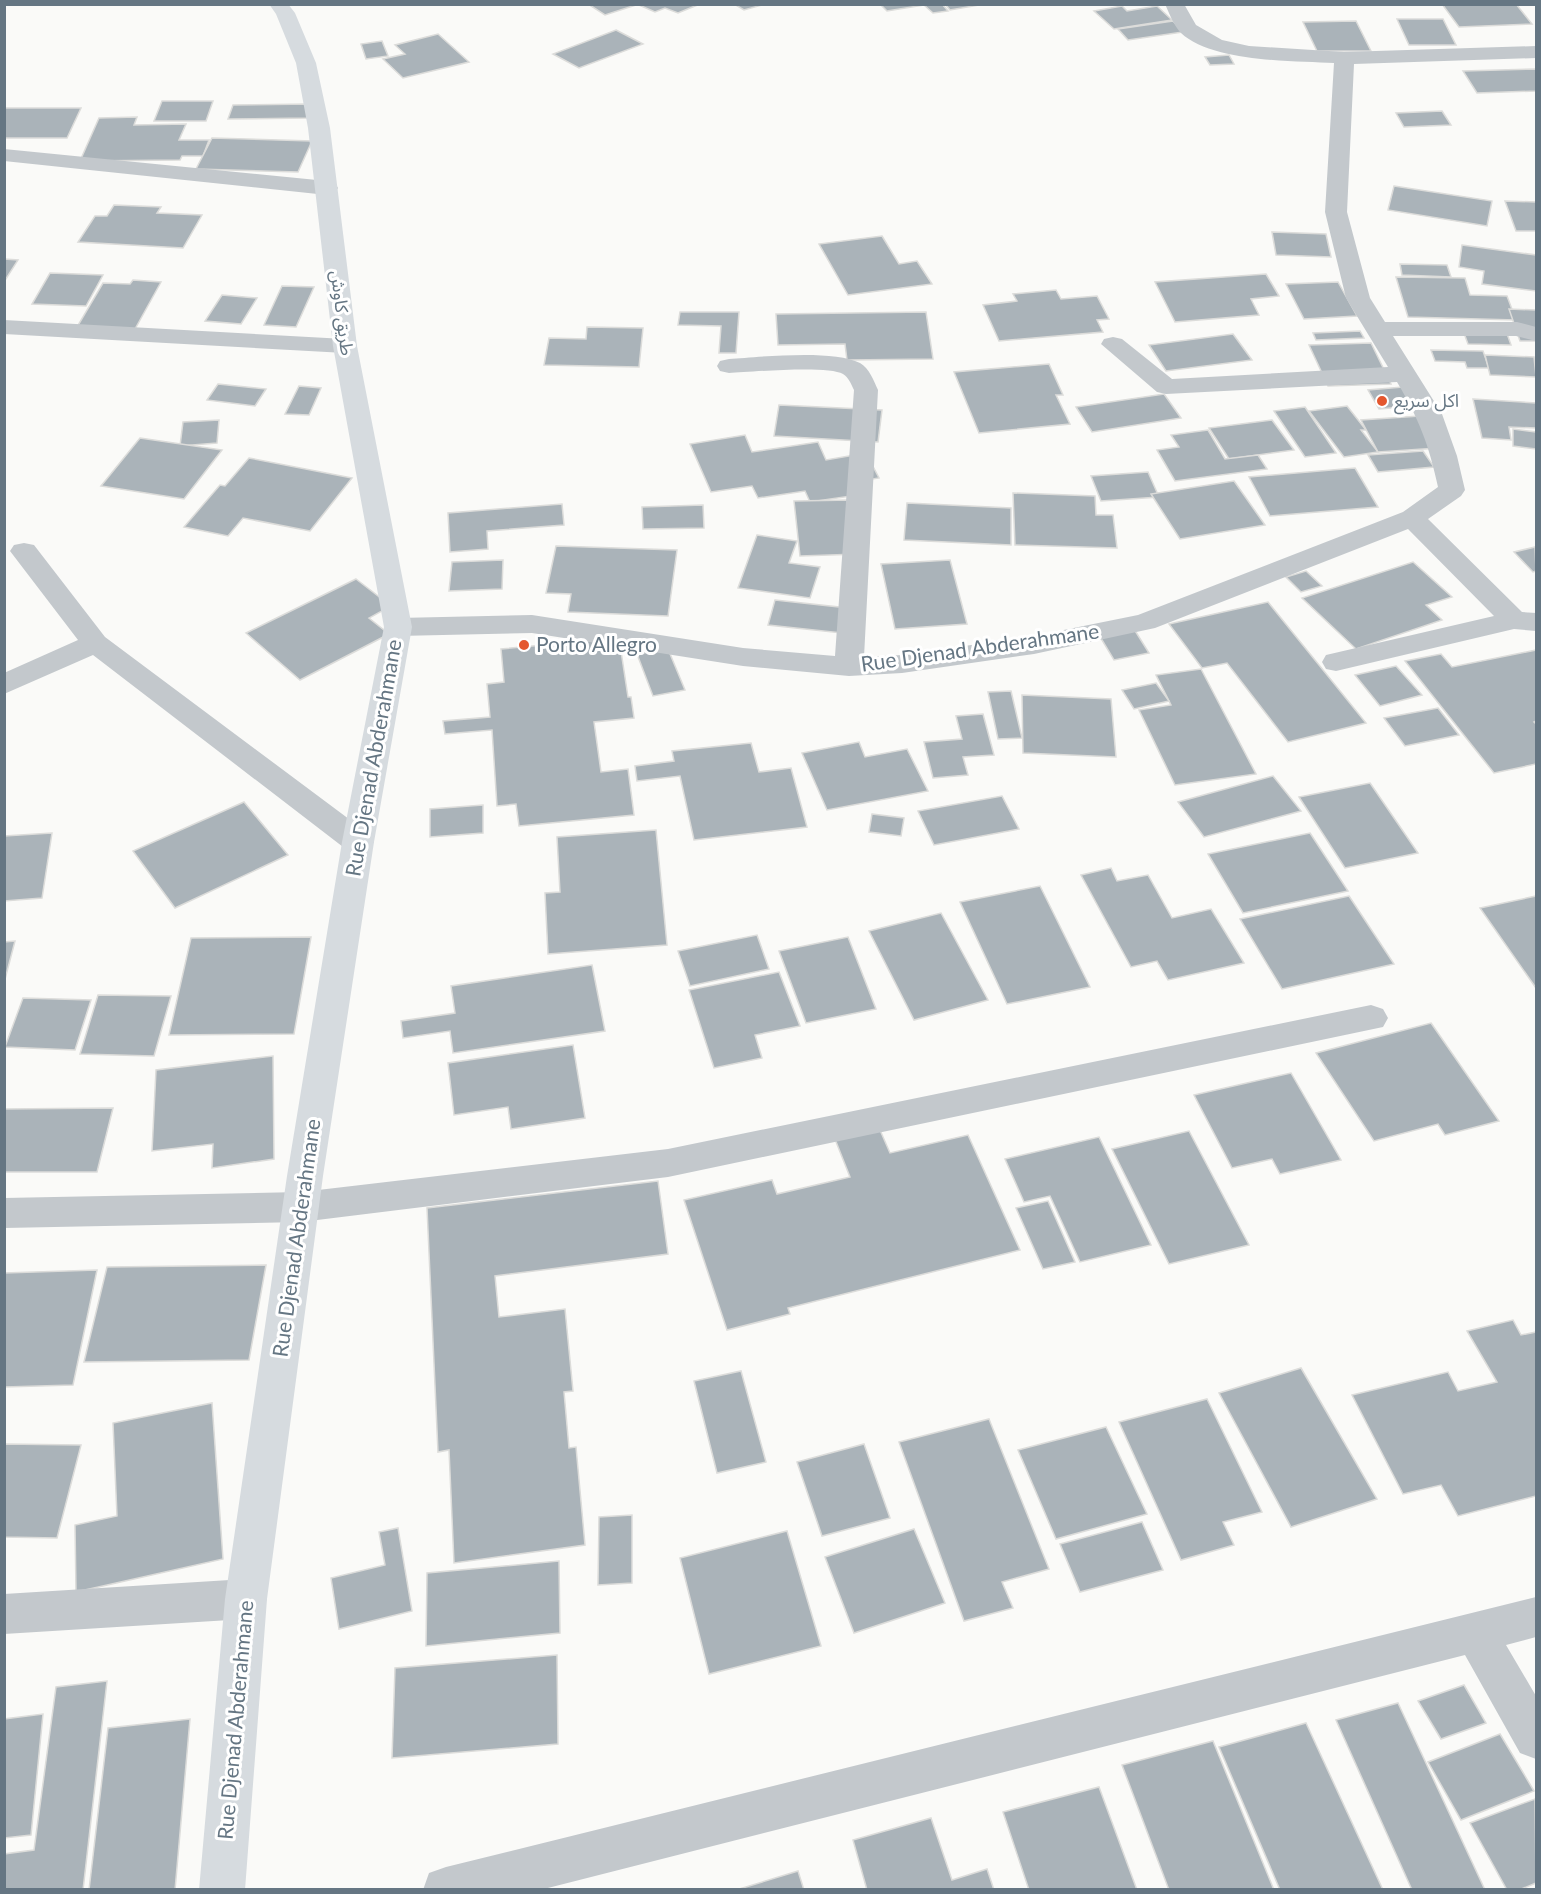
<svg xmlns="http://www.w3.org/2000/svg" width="1541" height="1894" viewBox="0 0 1541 1894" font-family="Lato,'Noto Sans Arabic',sans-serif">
<rect width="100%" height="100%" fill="#fafaf8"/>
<!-- building -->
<g fill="#aab3b9" stroke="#dcdcda" stroke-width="1.5">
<path d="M588 4H639L605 15Z"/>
<path d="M700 4 678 13 665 8 655 12 639 5Z"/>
<path d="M734 4H762V5L744 10Z"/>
<path d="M880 4H942L948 11 933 13 924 5 887 11Z"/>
<path d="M945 4H985L950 10Z"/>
<path d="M1442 4H1516L1532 24 1459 27Z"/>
<path d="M1122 6 1127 11 1157 6 1172 20 1114 29 1094 11Z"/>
<path d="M1397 19H1443L1456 45H1409Z"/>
<path d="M1173 21 1183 32 1128 40 1118 29Z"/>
<path d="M1356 21 1371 51H1317L1303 22Z"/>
<path d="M616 30 643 44 579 68 553 54Z"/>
<path d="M438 34 469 62 403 78 383 59 405 54 395 45Z"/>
<path d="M382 41 388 56 366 59 361 44Z"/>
<path d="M1229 55 1234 64 1210 65 1205 57Z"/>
<path d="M1536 69V91L1477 93 1463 71Z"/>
<path d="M162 101H213L206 121H154Z"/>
<path d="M311 104 307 118 228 119 233 105Z"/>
<path d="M4 108H81L67 138H4Z"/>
<path d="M1442 111 1451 125 1404 127 1396 113Z"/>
<path d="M137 117 134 125 186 124 179 140H209L203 156H182L180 160 80 161 99 118Z"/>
<path d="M212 138 312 141 298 172 196 169Z"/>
<path d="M1394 186 1492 201 1487 226 1388 210Z"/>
<path d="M1505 201 1536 202V231H1516Z"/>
<path d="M114 205 161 207 157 213 202 215 183 248 78 242 95 216H107Z"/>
<path d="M1272 232 1326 234 1331 257 1276 255Z"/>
<path d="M882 236 899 264 917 261 932 284 848 295 819 244Z"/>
<path d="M1462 245 1536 255V291L1482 284 1484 271 1459 267Z"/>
<path d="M4 259 18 260 4 282Z"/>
<path d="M1400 264 1447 265 1451 277 1402 275Z"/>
<path d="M50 273 103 275 86 306 32 304Z"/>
<path d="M1266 274 1279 296 1251 299 1259 315 1175 322 1155 282Z"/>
<path d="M1396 277 1465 278 1470 295 1507 296 1516 320 1408 317Z"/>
<path d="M133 280 161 282 135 329 77 327 103 283 130 284Z"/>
<path d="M1338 282 1357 316 1304 319 1286 284Z"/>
<path d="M282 286 314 287 296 327 264 325Z"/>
<path d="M1056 290 1061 299 1097 296 1109 319 1097 320 1103 332 999 341 983 305 1017 301 1013 294Z"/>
<path d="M222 295 257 298 241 324 205 321Z"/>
<path d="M1509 309 1536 310V341H1520Z"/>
<path d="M680 312H739L736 353H719L721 326 678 325Z"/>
<path d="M926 312 933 359 847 360 845 344 778 345 776 314Z"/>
<path d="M1461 325H1504L1511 345 1468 344Z"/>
<path d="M587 327 643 328 639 367 544 365 549 338 586 339Z"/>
<path d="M1360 331 1364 338 1316 340 1313 333Z"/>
<path d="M1233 334 1252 360 1166 371 1149 345Z"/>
<path d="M1371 343 1391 384 1328 386 1309 345Z"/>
<path d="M1431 350 1483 351 1489 368H1467L1465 362 1435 361Z"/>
<path d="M1485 355 1534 357 1536 377 1490 375Z"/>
<path d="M1049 364 1063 395H1056L1070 424 979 433 954 372Z"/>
<path d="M218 384 266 389 255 406 207 400Z"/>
<path d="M299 386 321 388 309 415 285 414Z"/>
<path d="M1403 387 1415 406 1379 409 1368 390Z"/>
<path d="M1164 394 1181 418 1092 432 1076 407Z"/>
<path d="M1473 399 1536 403V428L1509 427 1511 440 1482 438Z"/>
<path d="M779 405 882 410 878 442 774 436Z"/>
<path d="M1347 406 1366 430H1361L1378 452 1344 457 1309 411Z"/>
<path d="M1305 407 1336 453 1305 457 1274 411Z"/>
<path d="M1420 416 1438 448 1378 452 1361 420Z"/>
<path d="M219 420 217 443 180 446 183 422Z"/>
<path d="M1272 420 1294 450 1229 459 1209 428Z"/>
<path d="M1513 429 1536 432V449L1513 446Z"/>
<path d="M1208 430 1225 459 1258 455 1267 469 1175 481 1157 450 1179 447 1171 435Z"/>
<path d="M745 435 752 452 818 442 826 460 866 453 879 478 859 481 865 494 810 502 805 491 758 498 752 486 711 492 690 444Z"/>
<path d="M140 438 222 450 184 499 101 486Z"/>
<path d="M1423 451 1434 467 1378 472 1368 455Z"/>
<path d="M249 458 352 478 310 531 243 518 228 536 184 527 220 485 225 486Z"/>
<path d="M1355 468 1378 507 1270 516 1249 477Z"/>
<path d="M1148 472 1159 497 1101 501 1091 476Z"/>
<path d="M1234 481 1265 525 1180 539 1151 494Z"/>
<path d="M1013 493 1095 496 1096 515H1113L1117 548 1015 545Z"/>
<path d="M852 500 859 554 800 556 794 501Z"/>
<path d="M907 503 1011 508V545L904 540Z"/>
<path d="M562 504 564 525 487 531 488 549 450 552 448 513Z"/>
<path d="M703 505 704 528 643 529 642 507Z"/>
<path d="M757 535 797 541 789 563 820 567 810 598 738 588Z"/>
<path d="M556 546 677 550 668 616 568 612 571 594 546 593Z"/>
<path d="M1535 547 1536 571 1533 572 1514 552Z"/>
<path d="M503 560 502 589 449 591 452 562Z"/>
<path d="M950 560 967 624 895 629 881 564Z"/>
<path d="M1413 562 1452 597 1426 605 1442 620 1356 649 1302 598Z"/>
<path d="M1306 571 1322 586 1301 592 1286 577Z"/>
<path d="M356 579 391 606 369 618 389 634 300 680 246 633Z"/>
<path d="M775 600 848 608 842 633 768 625Z"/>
<path d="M1268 602 1366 723 1288 742 1227 663 1202 668 1169 624Z"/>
<path d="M1134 629 1149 653 1114 660 1099 635Z"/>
<path d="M619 638 628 697H631L634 718 594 722 601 772 628 769 634 815 519 826 516 804 497 806 492 730 445 734 443 721 490 717 487 684 504 682 501 649Z"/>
<path d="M668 649 685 690 653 696 637 654Z"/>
<path d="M1536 650V721L1534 722 1536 724V764L1494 773 1405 661 1441 654 1452 667Z"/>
<path d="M1396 666 1422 695 1380 706 1355 675Z"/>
<path d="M1201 669 1256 774 1175 785 1139 710 1171 705 1156 675Z"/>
<path d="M1156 683 1169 701 1134 709 1122 690Z"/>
<path d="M1011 691 1022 738 998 739 988 692Z"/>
<path d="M1022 695 1111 699 1116 757 1023 753Z"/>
<path d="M1438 708 1459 735 1405 746 1384 718Z"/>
<path d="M983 714 994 755 963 757 968 775 933 778 924 742 962 739 956 716Z"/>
<path d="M859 742 865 757 907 749 928 791 827 810 802 753Z"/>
<path d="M751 743 759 772 791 768 807 827 694 840 680 776 637 781 635 766 674 761 672 751Z"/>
<path d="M1273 776 1301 811 1204 837 1178 802Z"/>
<path d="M1370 783 1418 853 1345 868 1299 797Z"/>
<path d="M1002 796 1019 829 934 845 918 811Z"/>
<path d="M244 802 288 855 175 908 133 851Z"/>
<path d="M483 805V833L430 837V809Z"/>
<path d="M872 814 904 818 901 836 869 832Z"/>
<path d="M656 830 667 945 548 954 545 893 560 892 557 837Z"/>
<path d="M52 833 42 898 4 901V836Z"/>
<path d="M1310 833 1348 891 1243 913 1208 854Z"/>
<path d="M1111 868 1117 881 1148 875 1172 918 1211 909 1244 963 1168 980 1157 961 1131 967 1081 875Z"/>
<path d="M1040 886 1090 987 1007 1004 960 902Z"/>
<path d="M1349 896 1394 964 1282 989 1240 919Z"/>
<path d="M1536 896V988L1480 908Z"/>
<path d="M941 913 988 1000 914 1020 869 931Z"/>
<path d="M757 935 769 969 690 986 678 951Z"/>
<path d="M311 937 294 1034 169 1035 191 938Z"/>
<path d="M848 937 876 1009 806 1023 779 951Z"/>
<path d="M15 941 4 983V942Z"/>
<path d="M592 965 605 1031 453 1053 450 1031 403 1038 401 1021 455 1013 451 986Z"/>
<path d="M779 972 800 1026 755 1035 762 1058 714 1068 689 990Z"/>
<path d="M98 995 171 996 154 1056 80 1054Z"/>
<path d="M23 998 91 1000 75 1050 5 1047Z"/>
<path d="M1431 1023 1499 1121 1445 1135 1438 1124 1374 1141 1316 1053Z"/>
<path d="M573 1045 585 1118 511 1129 508 1107 454 1115 448 1063Z"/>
<path d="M273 1056 274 1159 212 1168 213 1144 152 1151 156 1070Z"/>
<path d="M1291 1073 1341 1160 1280 1174 1272 1159 1232 1168 1194 1095Z"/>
<path d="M113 1108 97 1172H4V1109Z"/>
<path d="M873 1114 890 1153 968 1135 1020 1250 788 1308 790 1314 727 1330 684 1200 772 1180 777 1194 850 1177 829 1124Z"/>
<path d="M1189 1131 1249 1245 1169 1264 1112 1149Z"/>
<path d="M1099 1137 1151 1245 1080 1262 1050 1196 1024 1202 1005 1159Z"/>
<path d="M658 1181 668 1254 495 1276 499 1317 565 1309 573 1391 564 1392 569 1448 576 1447 585 1545 454 1563 449 1450 438 1452 427 1208Z"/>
<path d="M1048 1201 1075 1262 1043 1269 1016 1208Z"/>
<path d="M266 1265 249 1360 84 1362 107 1267Z"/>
<path d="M97 1270 73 1385 4 1387V1273Z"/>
<path d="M1513 1320 1521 1335 1536 1332V1496L1458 1516 1441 1485 1403 1494 1352 1395 1448 1372 1458 1391 1497 1382 1467 1331Z"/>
<path d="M1301 1368 1377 1499 1291 1527 1219 1393Z"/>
<path d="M741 1371 766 1462 717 1473 694 1381Z"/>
<path d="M1207 1399 1262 1512 1223 1522 1234 1545 1181 1560 1119 1422Z"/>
<path d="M212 1403 223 1559 76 1592 75 1525 117 1516 113 1423Z"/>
<path d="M989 1419 1049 1569 1002 1582 1013 1608 964 1621 899 1442Z"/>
<path d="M1106 1427 1147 1514 1056 1539 1018 1450Z"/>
<path d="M4 1444 81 1445 57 1538 4 1537Z"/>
<path d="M864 1444 890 1518 822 1536 797 1462Z"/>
<path d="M632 1515V1583L598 1585 599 1517Z"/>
<path d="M1142 1522 1163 1570 1080 1592 1060 1544Z"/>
<path d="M398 1528 412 1611 339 1629 331 1578 385 1565 379 1532Z"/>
<path d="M914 1529 945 1603 854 1633 825 1557Z"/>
<path d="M787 1531 821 1646 709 1674 680 1558Z"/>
<path d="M559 1561 560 1633 426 1646 427 1573Z"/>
<path d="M557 1655 558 1744 392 1758 395 1668Z"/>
<path d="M107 1681 83 1890H4V1854L34 1850 56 1687Z"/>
<path d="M1464 1685 1486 1723 1441 1739 1418 1701Z"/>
<path d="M1398 1703 1485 1890H1412L1336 1720Z"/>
<path d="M43 1714 31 1835 4 1838V1719Z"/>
<path d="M190 1719 175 1890H89L108 1728Z"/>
<path d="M1306 1723 1383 1890H1280L1219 1747Z"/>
<path d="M1500 1734 1534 1791 1461 1820 1428 1762Z"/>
<path d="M1213 1741 1274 1890H1169L1122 1765Z"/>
<path d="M1099 1787 1137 1890H1029L1003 1812Z"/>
<path d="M1535 1799 1536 1883 1519 1890H1507L1470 1823Z"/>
<path d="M931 1818 952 1880 987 1869 994 1890H867L853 1840Z"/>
<path d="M798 1871 804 1890H736Z"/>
</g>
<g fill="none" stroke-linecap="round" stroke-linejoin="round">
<!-- street -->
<g fill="#c3c8cc" fill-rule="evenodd">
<path d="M1165 4H1184L1196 25 1222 40 1249 46 1344 52 1536 46V58L1354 64 1347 212 1370 298 1385 322H1517L1536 327V341L1516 336H1393L1442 414 1457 456 1465 490 1461 496 1428 519 1522 612 1536 613V631L1514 629 1336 671 1326 669 1322 662 1326 655 1494 616 1408 529 1155 628 1034 654 902 673 849 676 743 666 532 633 398 636 388 633 384 627 388 621 398 618 532 615 743 648 835 656 854 390C851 384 849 378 843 374 828 365 750 372 729 373L720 371 717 366 720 361 729 359C760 357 833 349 860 363 869 368 874 381 878 390L864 657 902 655 1034 636 1138 615 1403 512 1438 487C1429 445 1419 419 1397 382L1166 394 1157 392 1101 344 1104 339 1113 337 1122 339 1172 379 1388 367 1346 298 1325 212 1334 63C1293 61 1212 62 1181 33 1174 26 1169 13 1165 4Z"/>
<path d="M4 149 327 181 335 183 338 188 335 193 327 195 4 161Z"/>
<path d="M4 320 345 339 354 341 357 346 354 351 345 353 4 334Z"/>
<path d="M24 543 34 545 105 637 369 834 374 842 369 850 358 853 347 850 93 655 4 694V673L78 640 10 551 14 545Z"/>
<path d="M1371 1005 1383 1009 1388 1018 1383 1027 668 1177 301 1222 4 1228V1198L301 1192 668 1149Z"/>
<path d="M246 1579 261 1585 267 1599 261 1613 246 1619 4 1634V1594Z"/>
<path d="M1536 1597V1637L1506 1645 1536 1696V1759L1520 1753 1465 1655 540 1890H423L429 1873 446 1867Z"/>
</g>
<!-- secondary -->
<path fill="#d6dbdf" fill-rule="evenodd" d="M269 4H288L295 13 316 63 330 128 357 346 412 627 374 842 323 1176 267 1599 245 1890H199L225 1599 287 1176 342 842 384 627 333 346 308 128 296 63 276 14Z"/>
</g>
<!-- markers -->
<g fill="#e4572e" stroke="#fff" stroke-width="2">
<circle cx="1382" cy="401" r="6"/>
<circle cx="524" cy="645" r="6"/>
</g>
<g text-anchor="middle" stroke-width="6" stroke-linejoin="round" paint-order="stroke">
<!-- far-street labels -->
<g font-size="18" fill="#657683" stroke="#fff">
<text transform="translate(342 313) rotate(83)" y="6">طريق كاوش</text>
</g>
<!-- far-poi labels -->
<g font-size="18" fill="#657683" stroke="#fff" text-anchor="start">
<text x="1394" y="407">اكل سريع</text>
</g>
<!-- poi labels -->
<g font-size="21" fill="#657683" stroke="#fff" text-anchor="start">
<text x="536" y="652">Porto Allegro</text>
</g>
<!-- street labels -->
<g font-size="21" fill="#657683" stroke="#fff">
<text transform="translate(980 648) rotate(-8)" y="7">Rue Djenad Abderahmane</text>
<text transform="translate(374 758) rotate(-80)" y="7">Rue Djenad Abderahmane</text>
<text transform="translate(297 1238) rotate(-82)" y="7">Rue Djenad Abderahmane</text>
<text transform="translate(236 1720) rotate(-85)" y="7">Rue Djenad Abderahmane</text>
</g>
</g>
<!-- border -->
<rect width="1541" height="1894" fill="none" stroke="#657683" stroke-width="12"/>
</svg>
